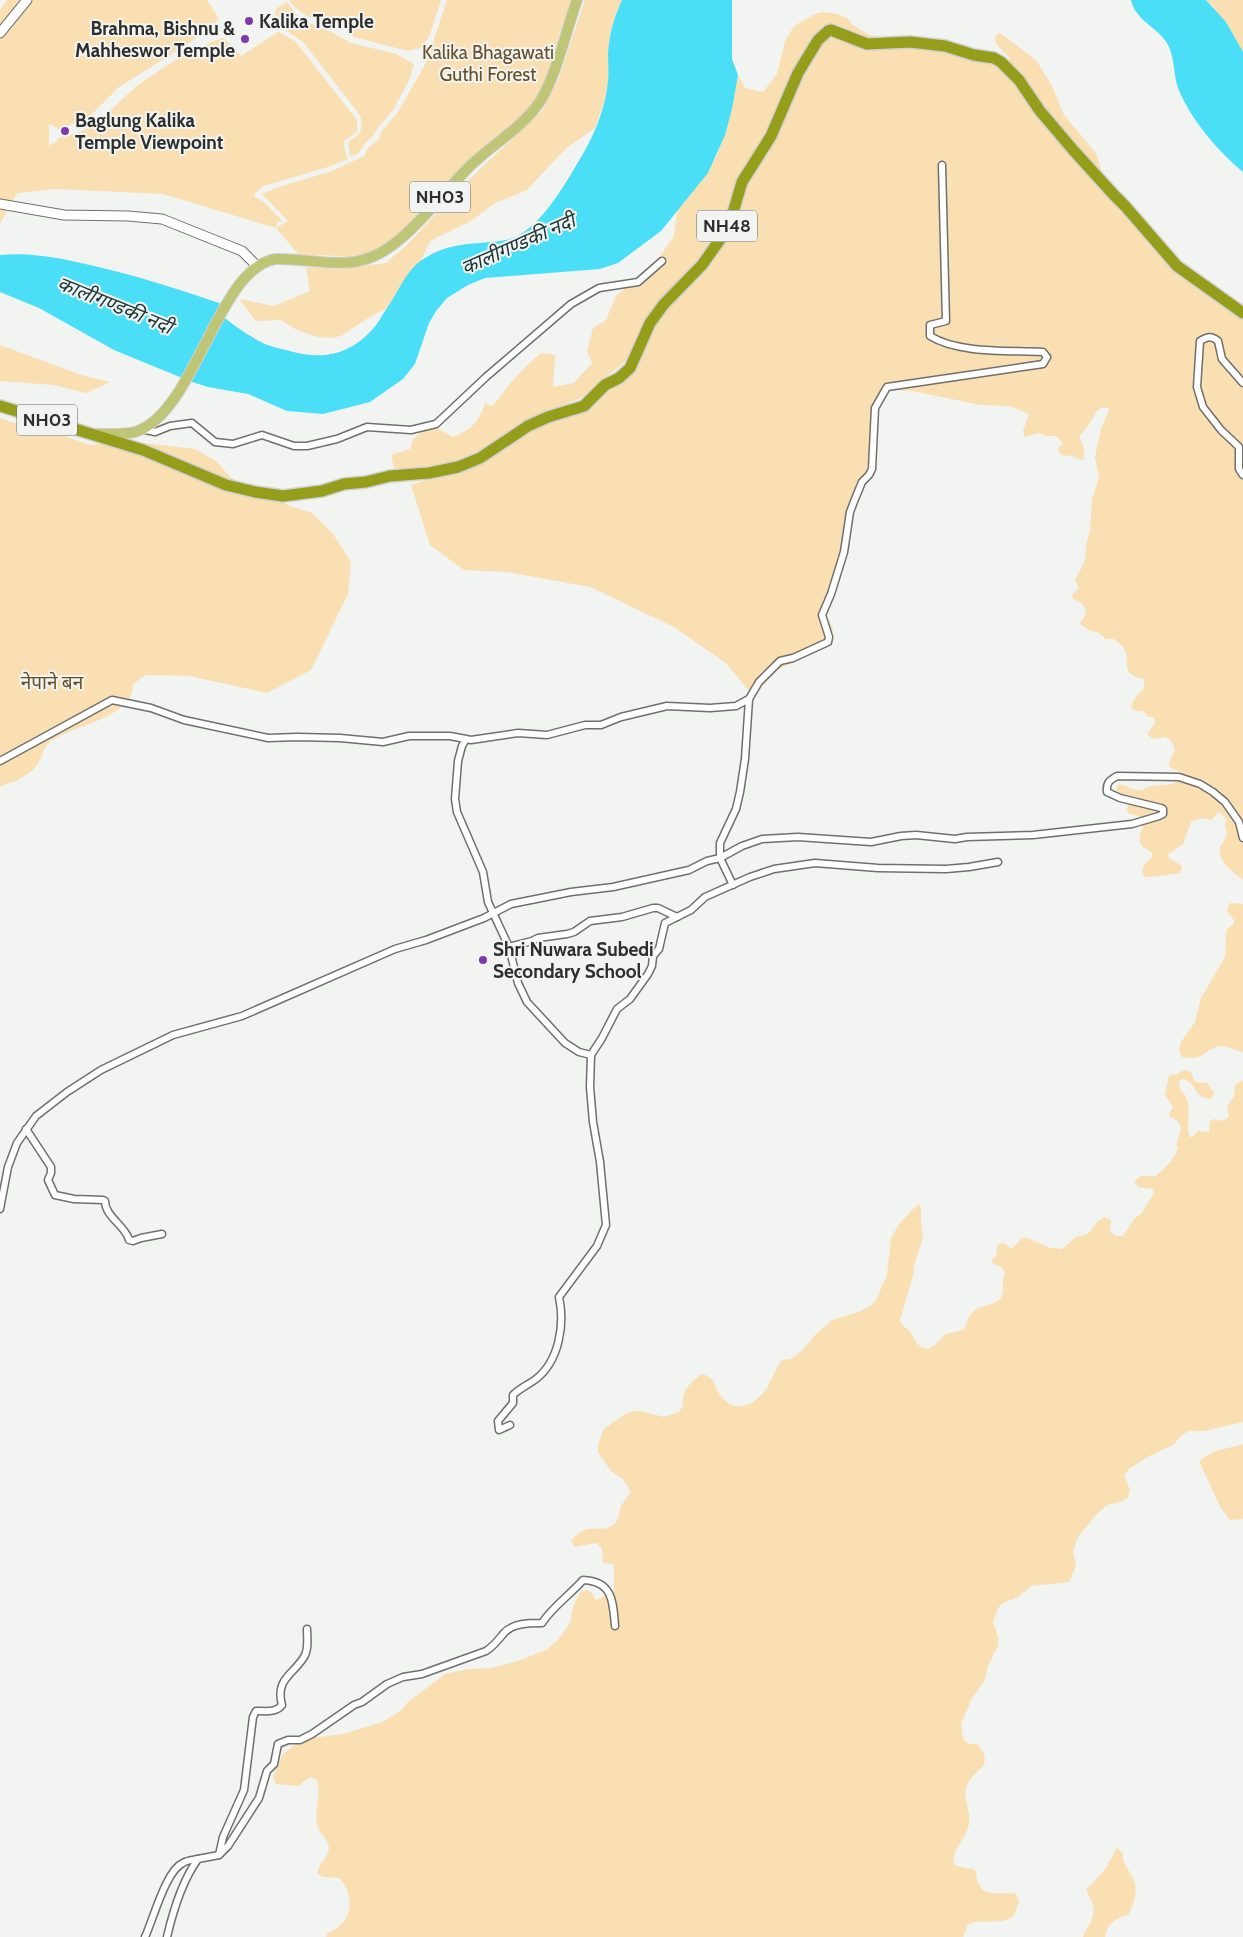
<svg xmlns="http://www.w3.org/2000/svg" width="1243" height="1937" viewBox="0 0 1243 1937" font-family="Cabin,'Noto Sans Devanagari',sans-serif">
<rect width="100%" height="100%" fill="#f1f4f1"/>
<!-- green -->
<g fill="#f9dfb1">
<path d="M7 0H207L219 19 191 42 119 87 88 118 59 129 49 124V146L57 141 58 138C62 138 64 135 68 135 95 130 111 109 130 92 157 70 189 50 222 38L225 39 241 56 278 32 295 41 357 120V132L344 141 345 152 348 159 331 166 264 186 254 194 255 197 265 203 283 222 278 221 276 228 288 221 262 194 276 188 332 171 364 156 368 148 378 140 382 131 398 112 427 61 447 0H574C570 11 564 21 560 32 554 52 551 75 540 93 522 123 490 141 466 164 441 188 408 235 379 249 355 261 325 253 300 256L276 228 163 194 55 189 17 193 0 224V10Z"/>
<path d="M289 0H441L429 37 421 48 408 51 354 37 341 26 327 25 307 16 297 9Z"/>
<path d="M585 0H622L616 13 610 34 608 56 609 80 604 102 595 128 565 149 527 190 495 203 471 221 430 241 421 260 410 271 387 308 363 321 341 336 331 338 318 337 297 330 281 320 256 321 239 299 274 306 310 291 306 267 339 269 386 263 406 246 460 188 542 111 559 78Z"/>
<path d="M1206 0H1243V52L1213 6Z"/>
<path d="M287 2 300 19 333 33 351 43 396 54 414 64 410 78 393 110 377 129 373 136 364 144 359 153 350 157 348 142C360 134 364 131 360 115L303 42 278 25 275 12 277 8Z"/>
<path d="M824 12 838 14 849 19 852 25 870 35 887 39 869 42 826 29 759 146 747 163 740 177 722 225 711 244 679 282 631 356 620 366 602 379 585 396 532 418 509 434 455 463 411 469 394 468 391 455 410 449 413 439 423 431 435 427 453 437C471 430 479 422 485 403L491 406C501 398 502 393 509 385 519 373 529 363 541 353L555 355 553 387 574 383 592 363 587 351 593 328 606 320 616 296 656 262 674 236 677 211 708 173 718 153 732 109 738 75 745 88 763 92 777 74 785 41 794 26 815 14Z"/>
<path d="M1000 33 1036 60 1052 86 1064 115 1096 153 1102 172 1114 187 1149 245 1174 269 1243 316V880C1234 873 1217 861 1220 848 1222 842 1226 839 1227 833L1225 826 1226 820 1221 813H1217L1212 820 1202 818 1191 822 1183 844 1168 854 1169 858 1182 866 1180 873C1175 874 1148 878 1145 877 1138 866 1148 863 1153 855 1150 850 1147 850 1143 847 1136 840 1142 829 1145 822L1144 818 1128 813 1127 809 1130 801C1127 795 1119 795 1116 789L1118 785C1126 784 1129 789 1137 790 1142 791 1147 787 1152 786 1162 784 1181 787 1183 773L1169 767V763L1175 750 1171 740 1164 737 1153 739 1147 734 1155 723 1154 717H1148L1143 711H1136L1131 708 1134 699 1144 688V679C1117 674 1133 661 1123 647 1121 644 1117 642 1114 639H1106L1099 633 1089 630 1080 624 1085 615 1086 609 1081 603 1072 598 1073 594 1079 588 1075 580 1085 561 1086 545 1090 530 1092 499 1099 478 1095 457 1101 429 1109 410 1108 408C1095 406 1097 414 1091 421 1088 426 1083 432 1079 437L1084 448V459L1081 460 1072 456 1061 455 1058 449 1063 443 1056 436H1046L1039 433 1025 437 1023 431 1029 414 1009 406 981 405 912 391 888 390 878 411 876 465 873 475 863 485 853 510 851 529 841 573 826 616 833 628 831 645 775 671 754 697 726 663 674 627 590 587 506 572 464 570 430 545 411 485 481 462 499 452 533 428 585 410 629 374 643 353 652 328 702 272 743 186 774 137 787 112 797 84 818 46 830 35 871 50 909 46 943 49 1007 66 1010 58 997 45 995 38 996 35Z"/>
<path d="M0 345 81 375 110 382 86 393 53 385 2 381 0 383Z"/>
<path d="M0 418 40 432 64 436 90 445 125 441 195 449 216 461 231 478 290 506 312 513 333 534 351 562 348 594 311 670 267 693 189 676 146 675 133 684C134 719 70 725 49 743 44 747 43 754 40 760 33 775 15 781 0 787Z"/>
<path d="M1230 903 1243 904V1052C1233 1051 1226 1043 1216 1047 1199 1053 1207 1060 1182 1057L1179 1051 1181 1042 1195 1022 1201 998 1225 957 1226 933 1227 929 1234 924V920L1227 911Z"/>
<path d="M1184 1070 1191 1072 1195 1082 1207 1083 1214 1092 1212 1099C1195 1100 1197 1083 1183 1079L1180 1080C1177 1089 1183 1091 1186 1097 1192 1110 1185 1127 1190 1137H1193L1198 1131 1209 1132 1210 1121 1214 1119 1222 1121 1229 1117 1227 1106 1234 1097 1235 1085 1243 1080V1422L1204 1431H1190L1183 1434 1173 1445 1147 1457 1129 1469 1124 1476 1130 1490 1128 1497 1123 1501 1107 1505 1097 1514 1078 1537 1073 1551 1076 1566 1069 1582 1031 1586 1018 1597 1003 1603 998 1608 993 1622 998 1637V1645L988 1666 985 1680 972 1698 961 1724 963 1739 969 1744H977C984 1751 986 1755 984 1765 976 1774 970 1776 966 1789 963 1799 971 1812 969 1823 967 1840 951 1848 954 1865 962 1868 969 1867 976 1871 978 1900 994 1891 1016 1894L1019 1902 1013 1917C995 1926 984 1918 968 1924L963 1937H326L328 1933C353 1924 356 1895 339 1878L323 1877 317 1873C319 1862 328 1858 329 1848 329 1839 318 1833 317 1824 315 1809 321 1795 317 1780L310 1777 298 1786 276 1784 273 1777 283 1754 296 1744 312 1738 343 1734 382 1722 402 1710 407 1703 445 1674 468 1669 491 1668 515 1662 546 1650 558 1640 570 1623 573 1607 580 1592 587 1590 593 1594 596 1600 614 1592V1564L603 1563 602 1548 596 1543 575 1547 571 1541C588 1519 601 1536 614 1524 620 1520 618 1512 621 1506 624 1501 627 1497 631 1492L623 1479 611 1471 598 1452V1444L604 1429 624 1415 633 1411H641L664 1417 679 1412 683 1406C681 1391 690 1382 702 1374 717 1378 713 1386 721 1396 734 1413 751 1407 763 1393 772 1383 773 1371 782 1360L791 1359 803 1350 815 1335 832 1320 856 1313 871 1306 876 1300 887 1275 891 1238 899 1224 918 1204 921 1207V1222L923 1238 914 1265 913 1276 900 1320C902 1327 906 1327 910 1332 916 1340 916 1347 928 1349L935 1345 945 1334 963 1330C968 1323 968 1315 975 1310 991 1300 1004 1309 1003 1283 1002 1279 1005 1276 1005 1272L1000 1266 993 1264 992 1260 997 1254V1247L1000 1243H1004L1010 1248H1013L1021 1239 1025 1237 1050 1248 1062 1249 1076 1237 1088 1234 1098 1221 1104 1217 1111 1220 1110 1232 1116 1236H1123L1134 1219 1142 1213 1154 1193 1153 1189 1138 1187 1134 1181 1141 1176H1156C1165 1168 1174 1160 1178 1148L1176 1145C1180 1133 1186 1122 1170 1117L1169 1113 1173 1107 1165 1095 1169 1075 1177 1074Z"/>
<path d="M1243 1444V1519L1230 1520 1221 1508 1199 1461 1213 1452Z"/>
<path d="M1117 1848 1123 1853C1122 1865 1130 1870 1134 1881 1138 1891 1133 1907 1128 1915 1115 1918 1107 1924 1105 1937H1083C1094 1915 1099 1912 1086 1890L1104 1871Z"/>
</g>
<!-- water -->
<g fill="#4bdef7">
<path d="M622 0H732V59L738 75 732 109 725 135 708 173 661 231 618 263 600 269 485 278 468 285 447 298 436 311 429 323 415 364 403 379 370 402 323 414 287 411 248 394 208 387 192 382 114 350 39 308 0 292V255C31 252 60 258 90 265 135 275 178 289 222 304L217 312C231 323 245 334 261 342 268 346 278 348 286 350 320 360 347 357 372 330 378 324 382 315 387 308 399 291 407 268 425 258 452 241 476 245 506 240 539 234 568 179 584 152 596 131 606 105 608 81 609 72 608 63 608 54 609 35 614 17 622 0Z"/>
<path d="M1131 0H1206L1226 22 1243 52V172C1217 150 1191 120 1178 88 1173 73 1175 57 1167 43 1157 27 1135 20 1131 0Z"/>
</g>
<g fill="none" stroke-linecap="round" stroke-linejoin="round">
<!-- street casing -->
<g stroke="#6e706e" stroke-width="9">
<g id="street">
<path d="M1243 383 1222 359 1218 341C1211 335 1207 337 1200 341L1197 387 1203 407 1221 430 1239 447V469L1243 475"/>
<path d="M141 429 155 432 170 426 192 423 215 442 233 444 262 435 294 446H307L337 439 367 427 411 430 436 424 486 377 571 304 599 288 638 282 662 261"/>
<path d="M466 739 462 746 458 761 455 799 457 812 483 872 488 902 509 947 518 983 527 1002 565 1043 579 1052 591 1055 590 1087 593 1122 600 1162 606 1225 597 1246 559 1297C565 1325 559 1361 536 1379 528 1385 520 1388 513 1395V1403L498 1421 499 1430 510 1425"/>
<path d="M0 761 112 700 151 708 184 720 268 738 297 737 340 738 383 742 409 736H450L471 740 518 733 547 735 585 725H601L621 717 667 706 710 708 736 706 749 699"/>
<path d="M733 885 720 858V843L736 809 740 792 745 759 749 699 759 682 780 661 793 658 828 642 829 637 822 615 831 594 844 552 850 512 855 499 862 482 869 475 872 469 875 408 887 387 1043 364 1047 357 1043 352C1010 350 959 354 930 336V325L946 321 942 165"/>
<path d="M509 947 532 941 538 938 567 934 574 932 590 921 622 917 653 908H658L677 917"/>
<path d="M591 1055 602 1038 617 1009 630 999 648 974 652 966 653 956 659 949 665 923 691 910 705 897 750 877 774 869 815 863 878 868 946 869 969 867 998 862"/>
<path d="M26 1129 51 1167V1173L48 1180 55 1195 74 1199 103 1200 105 1201C105 1217 126 1226 129 1240L133 1241 141 1238 162 1234"/>
<path d="M0 1209 8 1167 17 1143 36 1116 67 1092 101 1070 173 1035 242 1016 395 949 426 940 484 918 511 904 571 892 613 887 689 870 707 861 720 858 742 846 762 839 798 837 871 842 901 836 916 835 955 839 967 837 1033 835 1132 824 1159 816 1163 814V809L1161 808 1120 798 1107 792C1106 782 1110 780 1117 776L1179 777 1200 784 1213 792 1225 802 1239 822 1243 838"/>
<path d="M307 1629C307 1637 309 1649 304 1657 293 1675 275 1679 282 1705 276 1713 266 1711 256 1711L253 1717 244 1790 223 1837 219 1855 228 1846 259 1798 267 1771 274 1764 278 1744 288 1740H300L312 1734 354 1705 362 1702 387 1684 403 1677 422 1674 486 1651C494 1646 498 1640 504 1633 513 1623 529 1623 542 1623 553 1606 570 1595 583 1580 613 1581 613 1602 615 1626"/>
<path d="M145 1937C153 1920 166 1870 183 1863 187 1860 193 1860 198 1859"/>
<path d="M167 1937C173 1911 182 1881 198 1859L219 1855"/>
</g>
</g>
<!-- secondary casing -->
<g stroke="#6e706e" stroke-width="11">
<g id="secondary">
<path d="M0 33 27 0"/>
<path d="M0 204 64 215 128 216 162 219 242 251 257 266"/>
</g>
</g>
<!-- primary casing -->
<g stroke="#d1d1d1" stroke-width="12">
<path id="primary" d="M96 434C107 434 128 435 138 431 197 408 218 267 276 259 308 258 344 270 374 256 406 243 443 193 468 168 491 145 523 128 541 100 557 73 566 31 577 0"/>
</g>
<!-- highway casing -->
<g stroke="#d1d1d1" stroke-width="14">
<path id="highway" d="M0 406 143 450 226 485 255 492 283 496 322 491 344 484 366 482 390 476 429 473 458 467 480 458 528 426 548 417 584 406 605 385 619 378 630 368 650 323 664 304 702 265 724 234 732 216 742 182 771 136 798 73 818 40 828 31 831 30 867 44 910 42 945 46 974 55 994 58 1001 62 1019 80 1040 111 1074 151 1114 195 1125 206 1177 266 1243 313"/>
</g>
<!-- street -->
<use href="#street" stroke="#fff" stroke-width="6"/>
<!-- secondary -->
<use href="#secondary" stroke="#fff" stroke-width="9"/>
<!-- primary -->
<use href="#primary" stroke="#bfc576" stroke-width="10"/>
<!-- highway -->
<use href="#highway" stroke="#949e1b" stroke-width="11"/>
</g>
<!-- markers -->
<g fill="#7d39ad" stroke="#f1f4f1" stroke-width="2">
<circle cx="249" cy="21" r="5"/>
<circle cx="245" cy="39" r="5"/>
<circle cx="65" cy="131" r="5"/>
<circle cx="483" cy="960" r="5"/>
</g>
<g text-anchor="middle" stroke-width="4" stroke-linejoin="round" paint-order="stroke">
<!-- shield labels -->
<g fill="#f1f4f1" stroke="#686968" stroke-width="1">
<rect x="410" y="181.5" width="60" height="31" rx="4"/>
<rect x="697" y="210.5" width="60" height="31" rx="4"/>
<rect x="17" y="404.5" width="60" height="31" rx="4"/>
</g>
<g font-size="18" font-weight="bold" fill="#2d2e2d">
<text x="440" y="203">NH03</text>
<text x="727" y="232">NH48</text>
<text x="47" y="426">NH03</text>
</g>
<!-- poi labels -->
<g font-size="19" font-weight="bold" fill="#2d2e2d" stroke="#f1f4f1" text-anchor="start">
<text x="259" y="28">Kalika Temple</text>
<text x="235" y="35" text-anchor="end">Brahma, Bishnu &amp;<tspan x="235" dy="22">Mahheswor Temple</tspan></text>
<text x="75" y="127">Baglung Kalika<tspan x="75" dy="22">Temple Viewpoint</tspan></text>
<text x="493" y="956">Shri Nuwara Subedi<tspan x="493" dy="22">Secondary School</tspan></text>
</g>
<!-- park labels -->
<g font-size="19" fill="#655029" stroke="#f1f4f1">
<text x="488" y="59">Kalika Bhagawati<tspan x="488" dy="22">Guthi Forest</tspan></text>
<text x="52" y="689">नेपाने बन</text>
</g>
<!-- water labels -->
<g font-size="20" font-style="italic" fill="#1c3539" stroke="#f1f4f1">
<text transform="translate(518 244) rotate(-24)" y="7">कालीगण्डकी नदी</text>
<text transform="translate(115 305) rotate(22)" y="7">कालीगण्डकी नदी</text>
</g>
</g>
</svg>
